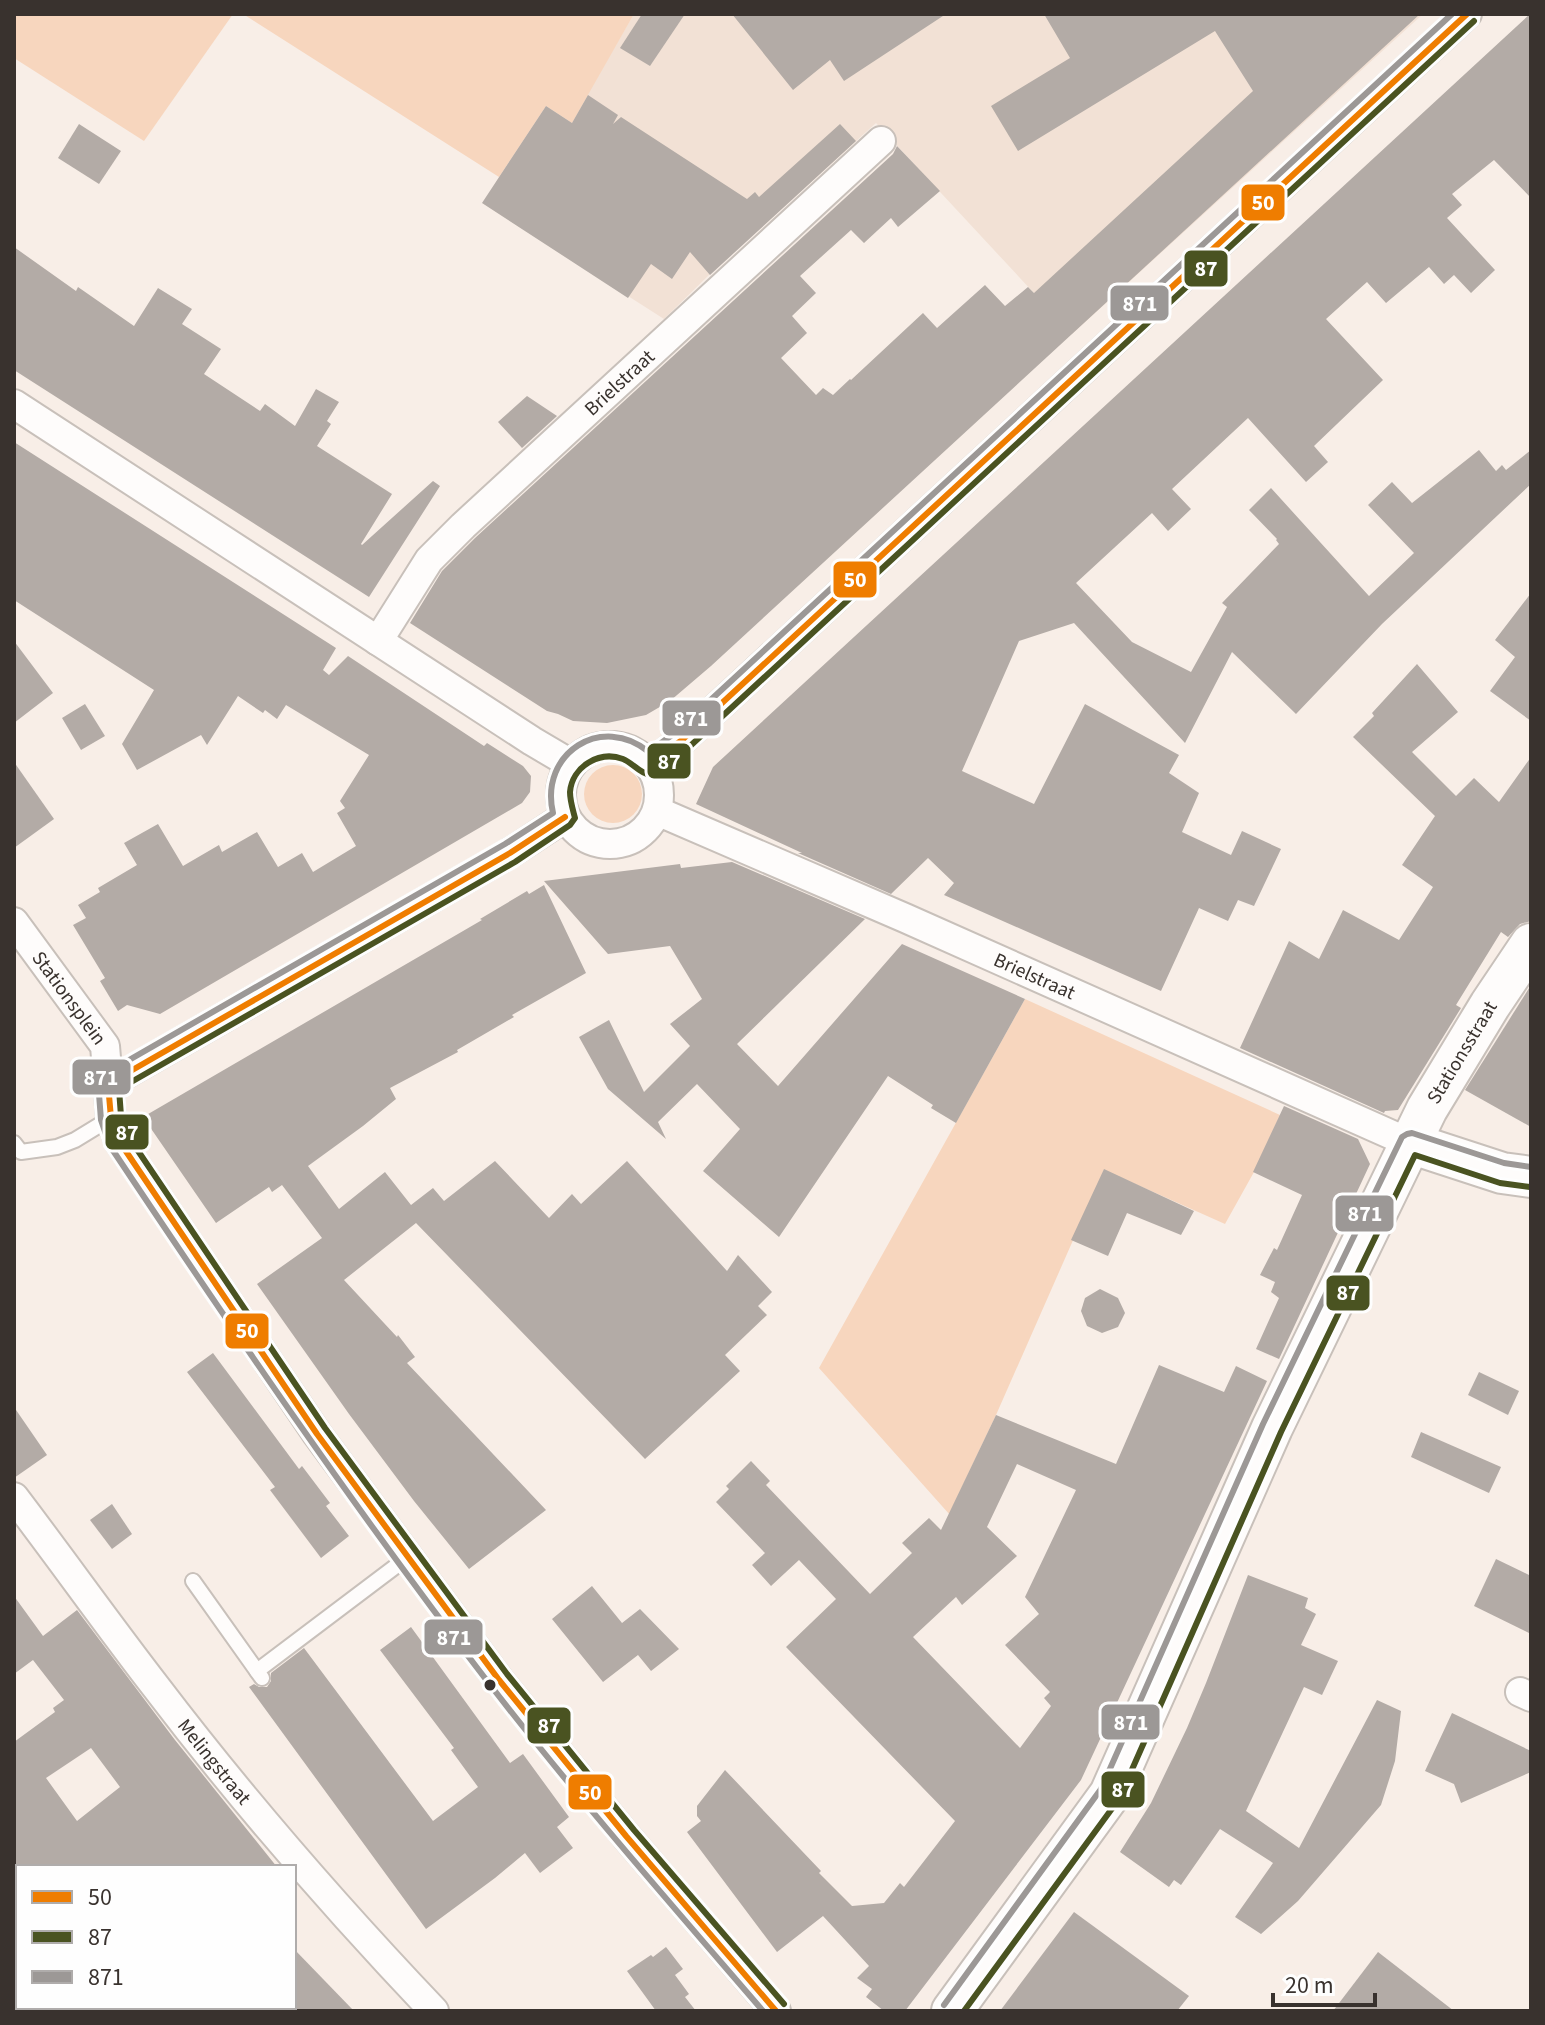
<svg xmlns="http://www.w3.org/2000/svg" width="1545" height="2025" viewBox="0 0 1545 2025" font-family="'Source Sans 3',sans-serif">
<rect width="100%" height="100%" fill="#f8eee7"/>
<!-- built -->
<path fill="#f2e1d5" d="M634 14H1423L1072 334 876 123 710 274 664 319 484 204 499 177 546 106 571 122Z"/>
<!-- green -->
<g fill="#f7d6be">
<path d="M14 14H233L144 141 14 58Z"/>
<path d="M243 14H634L572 123 546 106 499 177Z"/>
<circle cx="613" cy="794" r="29"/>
<path d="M1025 999 1280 1115 1254 1172 1225 1224 1104 1170 996 1415 953 1506 950 1515 819 1368Z"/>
</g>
<!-- building -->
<g fill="#b3aba6" fill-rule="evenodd">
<path d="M642 14H685L650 66 620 48Z"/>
<path d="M732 14H946L844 81 830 60 793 90Z"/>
<path d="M1044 14H1420L711 666 670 701 646 715 607 723 573 721 558 714 547 711 410 623 442 571 475 538 893 154 897 146 940 191 898 227 891 218 864 243 851 230 800 276 816 293 792 316 807 333 781 358 816 395 823 388 833 395 850 379 851 380 923 313 937 328 985 285 1005 306 1028 287 1034 293 1253 91 1215 31 1018 151 991 106 1070 58Z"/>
<path d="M1530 14H1531V198L1494 160 1452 194 1462 205 1447 218 1495 270 1471 293 1454 275 1444 284 1429 267 1386 303 1367 282 1326 319 1383 380 1314 446 1328 462 1306 482 1248 418 1172 489 1191 509 1168 531 1152 513 1076 583 1132 642 1191 672 1227 607 1222 603 1279 544 1276 540 1277 539 1249 510 1271 488 1369 596 1414 553 1368 505 1392 482 1412 503 1479 450 1496 471 1502 465 1506 470 1531 450V484L1382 624 1296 714 1232 652 1185 743 1074 623 1019 641 962 771 1034 804 1085 704 1179 755 1169 773 1199 793 1182 832 1231 855 1242 831 1281 849 1254 906 1238 900 1228 921 1199 908 1161 991 944 895 954 883 928 858 891 894 798 853H802L696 804 713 767Z"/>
<path d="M588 95 618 115 613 124 621 117 747 199 755 192 759 197 840 124 856 141 710 275 690 252 672 279 651 264 628 298 482 203 546 106 572 123Z"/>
<path d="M79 124 121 151 99 184 58 158Z"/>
<path d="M14 247 76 291 78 287 134 326 158 288 192 309 182 324 221 349 204 374 260 411 265 404 295 426 316 389 339 402 327 421 331 424 317 446 392 494 361 544 362 545 433 481 440 486 369 597 14 370Z"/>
<path d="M527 396 557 416 522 448 498 422Z"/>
<path d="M14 442 336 648 323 670 329 675 348 656 484 746 487 743 523 766 531 776 530 792 522 803 160 1014 127 1005 118 1011 100 981 105 978 73 925 86 918 78 905 100 892 98 888 137 865 124 843 158 824 183 866 219 845 222 852 257 832 278 867 302 853 313 872 356 846 337 813 345 808 340 801 369 755 286 705 277 719 265 710 263 713 238 696 207 745 201 735 137 770 122 744 154 690 14 600Z"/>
<path d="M1531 593V721L1490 691 1515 657 1495 640Z"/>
<path d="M14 641 53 693 14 723Z"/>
<path d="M1417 664 1458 712 1412 752 1456 796 1474 778 1499 802 1531 757V921L1520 924 1508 937 1501 932 1456 1005 1461 1008 1398 1110 1385 1111 1384 1113 1240 1048 1289 941 1319 959 1343 910 1399 940 1433 887 1402 865 1435 816 1353 737 1374 716 1372 713Z"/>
<path d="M85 704 105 736 81 750 62 718Z"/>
<path d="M14 762 54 819 14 848Z"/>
<path d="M732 862 865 919 737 1044 778 1086 902 944 1025 999 956 1123 931 1108 933 1105 888 1076 779 1237 703 1171 740 1129 697 1084 658 1122 666 1139 608 1089 579 1037 609 1020 644 1092 690 1046 670 1024 702 999 670 946 608 954 544 881 680 864 681 868Z"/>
<path d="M544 885 586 973 512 1015 514 1017 457 1050 458 1052 390 1088 396 1099 363 1126 308 1166 339 1209 385 1172 411 1205 433 1188 444 1201 495 1161 549 1218 572 1194 581 1204 627 1161 727 1271 738 1255 772 1292 758 1306 767 1315 725 1355 740 1371 645 1459 416 1223 344 1280 397 1337 398 1335 415 1357 407 1363 546 1510 469 1569 414 1501 349 1414 257 1284 322 1238 282 1185 272 1192 269 1187 216 1223 143 1117 482 920 480 919 527 891 529 894Z"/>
<path d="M1531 985V1127L1465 1090Z"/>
<path d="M1284 1106 1358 1139 1370 1164 1279 1359 1256 1349 1279 1298 1271 1292 1275 1282 1260 1275 1274 1248 1277 1250 1302 1195 1253 1172Z"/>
<path d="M1104 1169 1194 1211 1181 1235 1127 1213 1108 1256 1071 1240Z"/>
<path d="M1100 1289 1118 1298 1125 1313 1118 1327 1102 1333 1087 1326 1081 1311 1085 1298Z"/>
<path d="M213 1353 299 1469 302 1466 330 1503 326 1506 349 1536 321 1558 270 1490 275 1487 187 1372Z"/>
<path d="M1159 1365 1224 1392 1236 1366 1267 1381 1081 1780 905 2011H884L866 1997 872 1989 857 1978 869 1966 823 1916 777 1952 687 1832 701 1821 697 1816V1806L725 1770 821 1871 819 1873 852 1906 884 1903 900 1883 904 1887 955 1821 786 1647 836 1599 799 1560 771 1586 752 1565 765 1553 716 1502 729 1489 726 1486 751 1461 770 1481 766 1485 870 1594 912 1553 902 1543 929 1518 941 1530 996 1415 1116 1464ZM1017 1464 1076 1490 1025 1597 1039 1614 1005 1645 1050 1692 1044 1698 1051 1706 1020 1748 913 1637 956 1597 962 1605 1017 1556 987 1527Z"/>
<path d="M1479 1372 1519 1391 1508 1415 1468 1395Z"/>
<path d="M14 1407 47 1455 14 1478Z"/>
<path d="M1421 1432 1501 1467 1489 1493 1411 1457Z"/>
<path d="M112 1504 132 1534 112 1549 90 1520Z"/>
<path d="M1496 1559 1531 1576V1634L1474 1606Z"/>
<path d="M1248 1575 1308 1598 1305 1608 1316 1614 1301 1645 1338 1661 1322 1695 1304 1687 1246 1811 1299 1848 1377 1700 1401 1711 1395 1761 1381 1805 1298 1901 1261 1934 1235 1917 1273 1863 1220 1829 1181 1885 1174 1880 1169 1887 1120 1852 1151 1803 1187 1728 1206 1683Z"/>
<path d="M592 1586 622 1623 640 1609 679 1649 651 1671 638 1655 603 1682 552 1619Z"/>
<path d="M14 1596 43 1636 77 1610 175 1740 277 1867H14V1742L55 1712 53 1708 64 1700 33 1660 14 1674ZM91 1748 120 1787 77 1821 46 1778Z"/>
<path d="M411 1627 510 1763 523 1754 569 1817 557 1827 573 1848 540 1873 525 1853 495 1878 426 1929 249 1687 254 1684 259 1687H267L271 1681V1673L304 1648 433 1821 478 1787 451 1750 454 1748 380 1650Z"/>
<path d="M1452 1713 1531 1751V1772L1461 1803 1454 1784 1425 1771Z"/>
<path d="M1074 1912 1189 1996 1177 2011H1000Z"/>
<path d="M666 1947 683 1969 675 1975 689 1994 685 1997 696 2011H656L627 1971 651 1955 653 1957Z"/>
<path d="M294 1949 354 2011H294Z"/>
<path d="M1378 1952 1454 2011H1333Z"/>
</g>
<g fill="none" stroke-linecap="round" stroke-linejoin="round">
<!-- lane casing -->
<g stroke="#c8c0ba" stroke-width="18">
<g id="lane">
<path d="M14 1143 21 1152 57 1147 75 1140 111 1118"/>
<path d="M193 1581 262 1678"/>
<path d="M257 1671 408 1557"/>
</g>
</g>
<!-- street casing -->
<g stroke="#c8c0ba" stroke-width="32">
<g id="street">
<path d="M14 404 532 741 571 764"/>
<path id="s1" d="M378 641 429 560 463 526 881 141"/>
<circle cx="610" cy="795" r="49"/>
<path d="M649 765 682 740 1467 14"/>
<path id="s2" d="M657 811 905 918 1410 1143"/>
<path id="s3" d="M14 922 105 1046 111 1118 119 1141 317 1434 499 1680 626 1836 776 2011"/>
<path d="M108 1084 510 853 565 817"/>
<path id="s4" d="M14 1497C62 1560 108 1625 156 1687 242 1800 336 1908 434 2011"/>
<path d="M1520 1692 1531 1697"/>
</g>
</g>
<!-- secondary casing -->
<g stroke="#c8c0ba" stroke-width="44">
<g id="secondary">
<path d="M1410 1143 1502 1173 1531 1177"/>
<path id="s5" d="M952 2011 1110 1794 1272 1428 1427 1109 1490 1005 1531 944"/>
</g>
</g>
<!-- lane -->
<use href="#lane" stroke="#fefcfb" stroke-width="14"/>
<!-- street -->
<use href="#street" stroke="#fefcfb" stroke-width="28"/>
<!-- secondary -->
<use href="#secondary" stroke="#fefcfb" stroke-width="40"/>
<!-- bus-1 casing -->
<g stroke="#fefefe" stroke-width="12">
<g id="bus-1">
<path d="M649 765 682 740 1467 14"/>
<path d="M108 1084 111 1118 119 1141 317 1434 499 1680 626 1836 776 2011"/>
<path d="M108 1084 510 853 565 817"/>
</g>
</g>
<!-- bus-2 casing -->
<g stroke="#fefefe" stroke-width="12">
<g id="bus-2">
<path d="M784 2004 634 1830 507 1674 325 1428 128 1136 121 1116 119 1089 515 862 570 825 575 818C573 810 570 801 570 792 572 767 599 750 623 759 633 763 639 773 650 775L688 748 1474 21"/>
<path d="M964 2011 1119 1799 1281 1432 1415 1155 1500 1183 1530 1187"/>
</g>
</g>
<!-- bus-3 casing -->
<g stroke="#fefefe" stroke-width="12">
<g id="bus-3">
<path d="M944 2005 1101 1789 1263 1424 1402 1137 1407 1134 1412 1133 1504 1163 1531 1167"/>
<path d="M763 2011C671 1904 577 1797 491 1686 356 1511 232 1329 110 1146L101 1120 98 1081 103 1075 505 844 553 813C539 753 602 713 649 752L676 732 1452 14"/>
</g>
</g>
<!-- bus-1 -->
<use href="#bus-1" stroke="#ef7d00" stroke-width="6"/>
<!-- bus-2 -->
<use href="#bus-2" stroke="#4a5321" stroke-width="6"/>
<!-- bus-3 -->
<use href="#bus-3" stroke="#9c9896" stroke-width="6"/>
</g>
<!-- markers -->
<circle fill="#39322e" stroke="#fefefe" stroke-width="3" cx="490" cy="1685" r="7"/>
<g text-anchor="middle" stroke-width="8" stroke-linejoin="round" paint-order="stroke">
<!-- street labels -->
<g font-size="20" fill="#39322e" stroke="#fefefe">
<text dy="7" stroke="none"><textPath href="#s1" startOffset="356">Brielstraat</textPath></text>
<text dy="7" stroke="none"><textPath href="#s2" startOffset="412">Brielstraat</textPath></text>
<text dy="7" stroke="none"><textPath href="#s3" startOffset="94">Stationsplein</textPath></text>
<text dy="7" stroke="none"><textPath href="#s5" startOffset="1090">Stationsstraat</textPath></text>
<text dy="7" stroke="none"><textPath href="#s4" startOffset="332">Melingstraat</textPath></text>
</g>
</g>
<g stroke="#fefefe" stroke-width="3">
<rect x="1240" y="183" width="46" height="39" rx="8" fill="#ef7d00"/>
<rect x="1183" y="249" width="46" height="39" rx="8" fill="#4a5321"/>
<rect x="1109" y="284" width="61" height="38" rx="8" fill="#9c9896"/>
<rect x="832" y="560" width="46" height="39" rx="8" fill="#ef7d00"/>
<rect x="661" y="699" width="61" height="38" rx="8" fill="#9c9896"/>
<rect x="646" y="742" width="46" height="38" rx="8" fill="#4a5321"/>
<rect x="71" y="1058" width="61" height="38" rx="8" fill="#9c9896"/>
<rect x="104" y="1113" width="46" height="38" rx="8" fill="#4a5321"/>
<rect x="1334" y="1194" width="61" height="39" rx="8" fill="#9c9896"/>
<rect x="1325" y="1274" width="46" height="38" rx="8" fill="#4a5321"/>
<rect x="224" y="1312" width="46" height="38" rx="8" fill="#ef7d00"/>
<rect x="423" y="1618" width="61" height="38" rx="8" fill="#9c9896"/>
<rect x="1100" y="1703" width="61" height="38" rx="8" fill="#9c9896"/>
<rect x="526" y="1706" width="46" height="39" rx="8" fill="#4a5321"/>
<rect x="1100" y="1770" width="46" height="39" rx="8" fill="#4a5321"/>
<rect x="567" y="1773" width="46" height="38" rx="8" fill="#ef7d00"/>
</g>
<g font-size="22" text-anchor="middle" font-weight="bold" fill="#fff">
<text x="1263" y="210">50</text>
<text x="1206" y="276">87</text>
<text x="1140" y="311">871</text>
<text x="855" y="587">50</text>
<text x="691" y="726">871</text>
<text x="669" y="769">87</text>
<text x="101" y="1085">871</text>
<text x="127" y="1140">87</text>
<text x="1365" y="1221">871</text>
<text x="1348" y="1300">87</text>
<text x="247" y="1338">50</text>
<text x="454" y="1645">871</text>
<text x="1131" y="1730">871</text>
<text x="549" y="1733">87</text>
<text x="1123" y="1797">87</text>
<text x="590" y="1800">50</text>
</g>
<!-- border -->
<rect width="1545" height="2025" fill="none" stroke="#39322e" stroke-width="32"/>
<!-- legend -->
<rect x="16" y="1865" width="280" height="144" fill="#fefefe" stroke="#afacab" stroke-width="2"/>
<rect x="32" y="1891" width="40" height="12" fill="#ef7d00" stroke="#afacab" stroke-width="2"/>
<text x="88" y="1905" font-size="24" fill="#39322e">50</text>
<rect x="32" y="1931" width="40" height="12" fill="#4a5321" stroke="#afacab" stroke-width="2"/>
<text x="88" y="1945" font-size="24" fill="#39322e">87</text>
<rect x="32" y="1971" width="40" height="12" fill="#9c9896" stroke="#afacab" stroke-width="2"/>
<text x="88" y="1985" font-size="24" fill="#39322e">871</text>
<!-- scale -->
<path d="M1273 1993v12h102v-12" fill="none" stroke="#39322e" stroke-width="4"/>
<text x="1285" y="1993" font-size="24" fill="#39322e" stroke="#fefefe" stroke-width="6" paint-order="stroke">20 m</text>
</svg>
